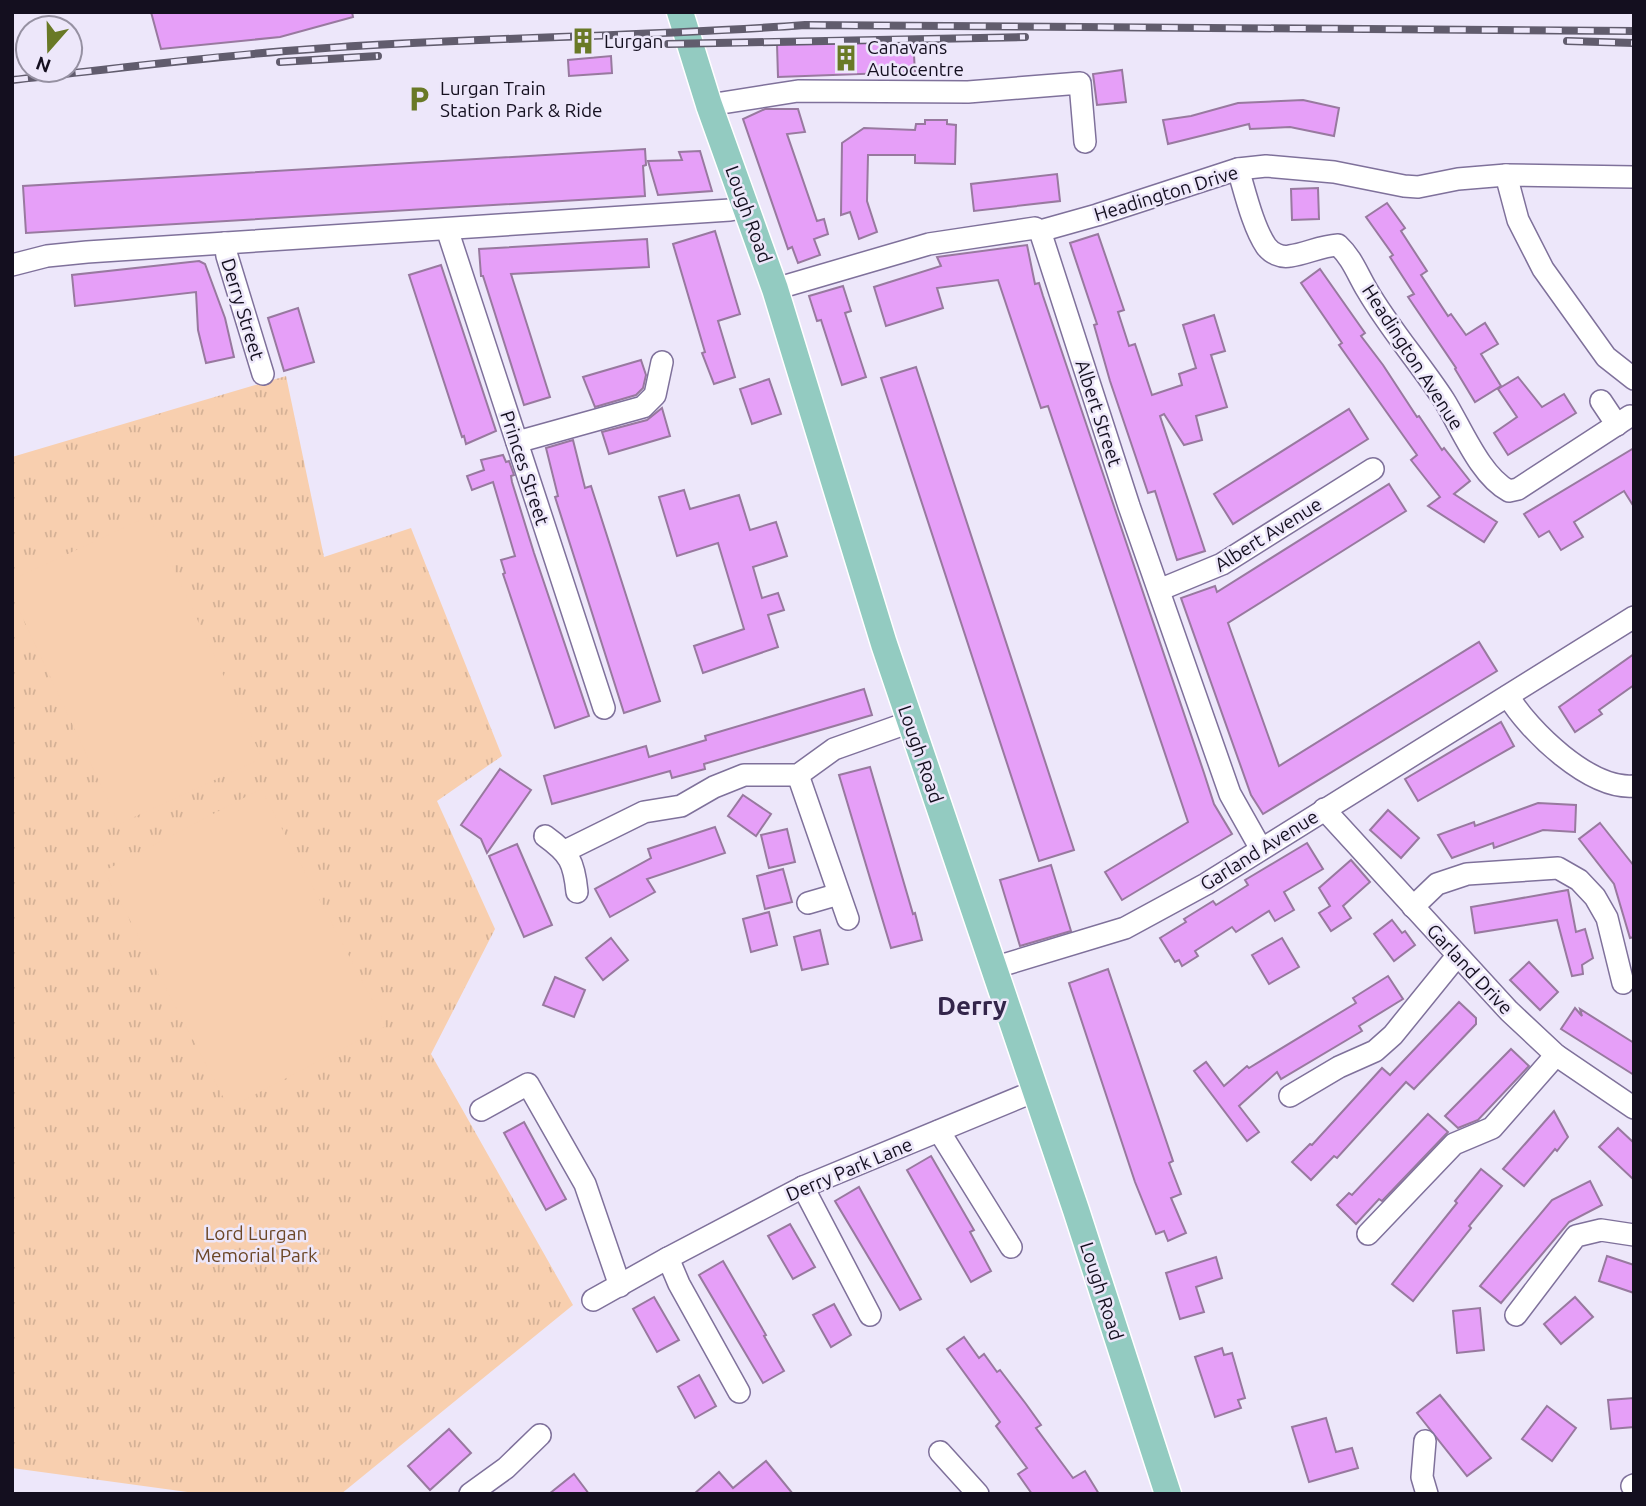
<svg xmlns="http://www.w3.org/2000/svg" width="1646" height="1506" viewBox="0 0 1646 1506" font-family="Ubuntu,sans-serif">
<defs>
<pattern id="park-tufts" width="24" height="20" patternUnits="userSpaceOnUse" patternTransform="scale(1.75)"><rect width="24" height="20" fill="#f8cfaf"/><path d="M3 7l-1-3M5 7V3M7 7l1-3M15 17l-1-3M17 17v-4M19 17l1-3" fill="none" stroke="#d4b196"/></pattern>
</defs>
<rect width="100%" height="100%" fill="#ede7fa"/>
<!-- park -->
<path fill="url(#park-tufts)" d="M286 376 324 557 411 528 502 756 437 801 495 929 431 1054 573 1305 341 1494H202L12 1468V457Z"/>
<!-- pitch -->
<g fill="#f8cfaf">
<path d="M149 516 262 758 119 824 12 595V580Z"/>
<path d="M261 789 386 1026 229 1108 104 871Z"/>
</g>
<!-- building -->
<g fill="#e69ff8" stroke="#98799f" stroke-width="2">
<path d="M151 12H352L353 17 280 37 161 49Z"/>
<path d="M913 39 915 72 778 77 777 44Z"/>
<path d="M611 56 612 73 569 76 568 60Z"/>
<path d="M1122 70 1126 102 1097 105 1093 74Z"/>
<path d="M1303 100 1339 108 1334 136 1290 127 1250 129 1249 124 1168 144 1163 120 1191 116 1238 103Z"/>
<path d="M765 109H798L805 132 787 134 817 221 824 219 828 234 814 239 820 255 798 263 792 247 788 249 743 119Z"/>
<path d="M925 120H947V124L956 125 955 164 915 163V155H868L867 201 877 232 859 239 850 212 841 215 842 143 864 128 915 130 916 124H925Z"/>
<path d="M645 149 646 165 643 166 645 196 26 233 23 186Z"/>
<path d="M700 151 712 191 658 195 648 161 682 160 679 152Z"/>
<path d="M1057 174 1060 201 974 211 971 184Z"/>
<path d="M1318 188 1319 219 1292 220 1291 189Z"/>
<path d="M1387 203 1405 228 1401 231 1427 271 1421 275 1448 316 1451 314 1466 335 1485 323 1498 344 1481 354 1501 386 1475 402 1455 369 1456 368 1408 297 1414 294 1390 257 1393 255 1366 217Z"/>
<path d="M715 231 740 314 718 321 735 377 714 384 702 353 705 352 673 244Z"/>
<path d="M1098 234 1124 310 1118 312 1129 346 1135 344 1152 395 1182 385 1179 374 1196 368 1183 325 1214 315 1225 351 1211 355 1227 407 1196 416 1202 440 1184 445 1164 414 1160 416 1205 551 1177 560 1155 491 1148 493 1110 381 1094 325 1097 324 1070 243Z"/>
<path d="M647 239 649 267 511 274 550 397 524 405 483 276H481L479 249Z"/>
<path d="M1027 245 1035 284 1039 283 1043 296 1204 773 1214 804 1232 834 1122 900 1105 872 1188 822 1048 406 1041 408 998 280 937 288 943 308 886 326 874 287 941 266 937 257Z"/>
<path d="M199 261 205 264 225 318 234 357 206 363 198 330 196 292 75 306 72 275Z"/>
<path d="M441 265 496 431 466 444 464 436 462 437 409 275Z"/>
<path d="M1320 269 1365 333 1361 336 1383 365 1417 417 1419 416 1442 450 1444 448 1470 481 1454 494 1497 522 1484 542 1428 506 1440 497 1411 460 1417 455 1339 345 1342 343 1301 283Z"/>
<path d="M843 286 851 311 845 313 866 377 842 385 821 320 817 321 809 296Z"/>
<path d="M298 308 314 362 284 371 268 318Z"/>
<path d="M641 360 646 375 643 388 636 395 595 407 583 377Z"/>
<path d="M916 367 1074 850 1039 861 881 378Z"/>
<path d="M1518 377 1542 407 1564 394 1576 413 1508 455 1494 433 1517 417 1498 389Z"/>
<path d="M769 379 781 414 752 424 740 389Z"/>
<path d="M662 408 670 436 609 454 602 432 647 420Z"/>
<path d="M1349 409 1368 439 1233 524 1214 494Z"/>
<path d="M573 440 585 488 591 486 660 701 624 713 555 497 558 496 546 448Z"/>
<path d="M1634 448V507L1624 491 1574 522 1583 537 1561 550 1549 531 1539 537 1524 514Z"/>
<path d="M503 455 506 462 509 461 514 475 511 476 512 482 534 553 589 716 555 728 503 574 505 573 501 560 515 556 493 482 472 490 467 476 484 470 481 460Z"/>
<path d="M1389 484 1406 511 1228 623 1279 766 1479 642 1497 671 1263 814 1251 795 1181 598 1215 586 1217 592Z"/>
<path d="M684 490 690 509 739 495 750 530 776 522 787 556 753 567 762 598 778 593 784 610 768 615 778 647 703 673 694 646 744 629 718 543 677 556 659 497Z"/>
<path d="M1634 654V685L1599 710 1602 714 1575 732 1559 707Z"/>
<path d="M864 689 872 715 704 764 705 769 672 778 670 771 552 804 544 776 646 746 649 757 706 740 705 736Z"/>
<path d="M1501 722 1514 746 1418 801 1405 779Z"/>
<path d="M870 767 913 914 915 913 922 940 891 948 839 775Z"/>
<path d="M500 769 531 790 487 853 481 839 461 825Z"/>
<path d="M743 795 771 814 756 836 728 816Z"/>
<path d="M1538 803 1576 805 1575 832 1543 830 1494 848 1493 843 1452 858 1438 835 1474 822 1475 826Z"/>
<path d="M1388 810 1419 838 1401 858 1370 830Z"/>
<path d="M1600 823 1634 866V937L1630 938 1614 884 1579 839Z"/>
<path d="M715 827 725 853 647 879 655 892 610 917 595 889 651 858 648 849Z"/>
<path d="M787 829 795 862 769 868 761 835Z"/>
<path d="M1307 843 1323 869 1284 892 1294 910 1275 921 1269 911 1236 932 1232 927 1195 951 1198 956 1182 966 1179 960 1175 962 1160 938 1186 922 1184 919 1213 901 1216 905 1248 885 1245 880Z"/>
<path d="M517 844 552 925 524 937 489 856Z"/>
<path d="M1351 860 1370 882 1343 906 1351 918 1331 931 1319 913 1330 906 1319 888Z"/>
<path d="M1051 865 1071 931 1020 946 1000 880Z"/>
<path d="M783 869 792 902 765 909 757 876Z"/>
<path d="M1568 890 1576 932 1585 929 1593 958 1582 965 1583 974 1572 976 1557 920 1475 933 1471 907Z"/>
<path d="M769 912 777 945 751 952 743 919Z"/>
<path d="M1392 920 1402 933 1405 931 1415 945 1394 961 1374 934Z"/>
<path d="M820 930 828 964 802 970 794 937Z"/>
<path d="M611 938 628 960 603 980 586 958Z"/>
<path d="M1282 938 1299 967 1269 984 1252 955Z"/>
<path d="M1529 962 1558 992 1540 1010 1510 980Z"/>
<path d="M1108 969 1173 1161 1169 1163 1181 1194 1171 1198 1186 1233 1168 1241 1164 1231 1156 1234 1135 1182 1069 983Z"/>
<path d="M1388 976 1403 999 1359 1026 1362 1031 1281 1079 1277 1072 1239 1106 1259 1132 1247 1141 1194 1071 1206 1062 1224 1086 1247 1066 1249 1068 1356 1003 1353 998Z"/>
<path d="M555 977 585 990 574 1017 543 1005Z"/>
<path d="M1459 1002 1476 1018V1024L1414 1089 1406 1082 1337 1158 1334 1156 1311 1180 1292 1162 1310 1144 1312 1145 1382 1068 1390 1075Z"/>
<path d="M1575 1008 1582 1016 1580 1009 1634 1043V1075L1561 1029Z"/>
<path d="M1511 1049 1529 1066 1478 1120 1458 1128 1445 1116Z"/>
<path d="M1554 1111 1568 1137 1557 1151 1555 1149 1524 1186 1503 1169Z"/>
<path d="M1428 1114 1448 1132 1382 1201 1379 1199 1356 1224 1337 1205 1349 1193 1352 1195Z"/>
<path d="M524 1122 566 1199 546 1210 504 1133Z"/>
<path d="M1618 1128 1634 1143V1180L1599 1147Z"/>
<path d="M931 1156 974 1230 970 1232 991 1271 971 1282 907 1170Z"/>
<path d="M1481 1169 1502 1186 1469 1226 1471 1228 1413 1301 1392 1284 1457 1203 1455 1201Z"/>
<path d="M1590 1181 1602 1205 1569 1222 1501 1303 1480 1286 1552 1200Z"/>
<path d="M859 1187 921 1299 900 1310 835 1201Z"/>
<path d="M790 1224 815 1267 793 1279 768 1236Z"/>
<path d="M1607 1256 1634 1265V1293L1599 1281Z"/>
<path d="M1216 1257 1222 1278 1196 1287 1204 1312 1180 1319 1166 1273Z"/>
<path d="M723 1261 766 1335 764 1336 784 1371 763 1383 699 1275Z"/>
<path d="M654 1297 679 1340 657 1352 633 1309Z"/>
<path d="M1575 1297 1593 1317 1561 1344 1544 1324Z"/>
<path d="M834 1304 851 1335 831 1347 813 1315Z"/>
<path d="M1480 1308 1484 1350 1457 1353 1453 1311Z"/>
<path d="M964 1337 979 1358 984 1354 997 1372 1000 1370 1026 1404 1041 1425 1036 1428 1073 1478 1085 1471 1099 1494H1032L1018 1474 1027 1468 996 1426 1000 1422 947 1349Z"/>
<path d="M1222 1348 1224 1355 1232 1353 1245 1398 1238 1400 1241 1408 1215 1417 1195 1357Z"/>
<path d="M699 1375 716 1406 695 1418 678 1387Z"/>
<path d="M1440 1395 1491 1458 1467 1476 1417 1413Z"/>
<path d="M1634 1398V1427L1611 1429 1608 1400Z"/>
<path d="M1547 1406 1576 1428 1552 1461 1522 1439Z"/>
<path d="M1326 1418 1336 1452 1352 1448 1358 1468 1309 1482 1292 1427Z"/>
<path d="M449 1429 471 1453 430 1490 408 1466Z"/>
<path d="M766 1461 793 1494H694L719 1472 733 1488Z"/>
<path d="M574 1474 589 1494H549Z"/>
</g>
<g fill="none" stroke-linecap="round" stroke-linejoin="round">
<!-- minor casing -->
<g stroke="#7f719b" stroke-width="24">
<g id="minor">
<path d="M709 105 798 91 968 92 1080 83 1085 142"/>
<path d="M1238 169C1245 192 1253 227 1266 246 1271 253 1281 258 1290 256 1306 254 1320 246 1338 245 1352 258 1357 273 1367 290 1389 328 1419 362 1444 400 1461 427 1480 476 1509 491L1518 489 1630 416"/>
<path d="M1506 175 1518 220 1543 269 1606 357 1634 379"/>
<path d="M447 229 604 708"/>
<path d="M1040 231 1129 506 1230 794 1261 849"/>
<path d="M225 243 227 256 263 374"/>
<path d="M12 265 47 256 87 252 730 210 747 207"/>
<path d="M775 289 929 244 1035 228 1040 231 1097 215 1238 169 1266 166 1334 172 1404 186 1418 187 1458 179 1506 175 1634 177"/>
<path d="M1601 401 1617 425"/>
<path d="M517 442 643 407 655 395 662 362"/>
<path d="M1159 590 1222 564 1373 469"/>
<path d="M1508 696C1529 731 1590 790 1634 786"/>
<path d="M798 775 848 919"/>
<path d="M1324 809 1509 1011 1556 1055 1634 1108"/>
<path d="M545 836C570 854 574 862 577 892"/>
<path d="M565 851 644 812 681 806 714 787 744 775H798L834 749 910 722"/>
<path d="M808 903 839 894"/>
<path d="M1413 907 1437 884 1467 874 1558 868 1579 880 1595 897 1607 918 1623 983"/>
<path d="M993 968 1125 928 1206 884 1634 617"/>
<path d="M1290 1096 1339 1067 1375 1051 1393 1035 1457 956"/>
<path d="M481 1110 528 1084 585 1184 620 1286"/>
<path d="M939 1131 1011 1247"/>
<path d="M803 1187 870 1315"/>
<path d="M1368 1234 1454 1144 1492 1128 1556 1055"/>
<path d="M668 1258 679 1284 739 1392"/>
<path d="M593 1300 668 1258 803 1187 1035 1091"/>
<path d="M1516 1315 1576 1236 1601 1230 1634 1235"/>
<path d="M1425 1441 1422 1477 1427 1494"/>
<path d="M940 1452 978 1494"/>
<path d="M1632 1486 1634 1485"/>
<path d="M470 1494 506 1468 540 1435"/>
</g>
</g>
<!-- major casing -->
<g stroke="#fff" stroke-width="29">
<path id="major" d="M680 12 709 105 775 289 884 644 1076 1210 1168 1494"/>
</g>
<!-- minor -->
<use href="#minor" stroke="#fff" stroke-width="21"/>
<!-- major -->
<use href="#major" stroke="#93cbc1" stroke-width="26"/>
<!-- rail casing -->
<g stroke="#615c6d" stroke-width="8">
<g id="rail">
<path d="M1567 41 1634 43"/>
<path d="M668 44 1025 37"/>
<path d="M280 62 378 56"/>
<path d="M12 80C112 69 212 56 313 49 477 37 641 37 805 25L1634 31"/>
</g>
</g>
<!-- rail -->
<use href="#rail" stroke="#ede7fa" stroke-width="5" stroke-dasharray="16" stroke-linecap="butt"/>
</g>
<!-- icons -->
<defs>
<g id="building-bare" transform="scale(2.1)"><path d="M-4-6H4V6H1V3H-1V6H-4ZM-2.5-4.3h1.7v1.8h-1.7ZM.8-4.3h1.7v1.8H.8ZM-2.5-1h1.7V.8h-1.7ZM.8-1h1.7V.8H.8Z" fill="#697926" stroke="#ede7fa" stroke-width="2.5" paint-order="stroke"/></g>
<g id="parking-bare" transform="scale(2.1)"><path d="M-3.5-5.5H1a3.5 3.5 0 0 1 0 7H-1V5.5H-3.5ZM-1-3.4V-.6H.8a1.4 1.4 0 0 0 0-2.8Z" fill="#697926" stroke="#ede7fa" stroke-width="2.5" paint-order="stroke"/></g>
</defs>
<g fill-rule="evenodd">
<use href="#building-bare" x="583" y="41"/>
<use href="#building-bare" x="846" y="58"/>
<use href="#parking-bare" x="419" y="99"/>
</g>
<g text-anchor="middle" stroke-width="5" stroke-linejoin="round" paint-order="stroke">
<!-- poi labels -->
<g font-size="19" fill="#140f1f" stroke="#ede7fa" text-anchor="start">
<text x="604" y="48">Lurgan</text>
<text x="867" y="54">Canavans<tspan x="867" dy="22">Autocentre</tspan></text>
<text x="440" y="95">Lurgan Train<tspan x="440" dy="22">Station Park &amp; Ride</tspan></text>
</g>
<!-- street labels -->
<g font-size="19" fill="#140f1f" stroke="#ede7fa">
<text transform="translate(1166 193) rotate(-17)" y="7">Headington Drive</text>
<text transform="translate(749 214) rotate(70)" y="7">Lough Road</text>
<text transform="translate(243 309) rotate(73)" y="7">Derry Street</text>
<text transform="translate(1413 357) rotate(57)" y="7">Headington Avenue</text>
<text transform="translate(1099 413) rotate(72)" y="7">Albert Street</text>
<text transform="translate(525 468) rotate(72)" y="7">Princes Street</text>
<text transform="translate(1268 534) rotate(-32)" y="7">Albert Avenue</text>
<text transform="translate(921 754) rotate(71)" y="7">Lough Road</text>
<text transform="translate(1259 850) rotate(-32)" y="7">Garland Avenue</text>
<text transform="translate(1470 969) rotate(47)" y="7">Garland Drive</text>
<text transform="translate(849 1169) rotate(-23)" y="7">Derry Park Lane</text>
<text transform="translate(1102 1291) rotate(72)" y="7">Lough Road</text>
</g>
<!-- park labels -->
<g font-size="19" fill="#6b4626" stroke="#ede7fa">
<text x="256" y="1240">Lord Lurgan<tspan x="256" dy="22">Memorial Park</tspan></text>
</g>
<!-- district labels -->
<g font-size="26" font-weight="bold" fill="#33254a" stroke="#ede7fa">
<text x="972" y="1015">Derry</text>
</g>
</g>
<!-- border -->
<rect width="1646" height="1506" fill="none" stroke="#140f1f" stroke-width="28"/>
<!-- north arrow -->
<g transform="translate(49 49) rotate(200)"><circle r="33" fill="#ede7fa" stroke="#9691a2" stroke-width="2"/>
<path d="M0-5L12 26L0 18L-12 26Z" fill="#697926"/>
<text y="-10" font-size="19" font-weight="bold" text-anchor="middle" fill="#140f1f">N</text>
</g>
</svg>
